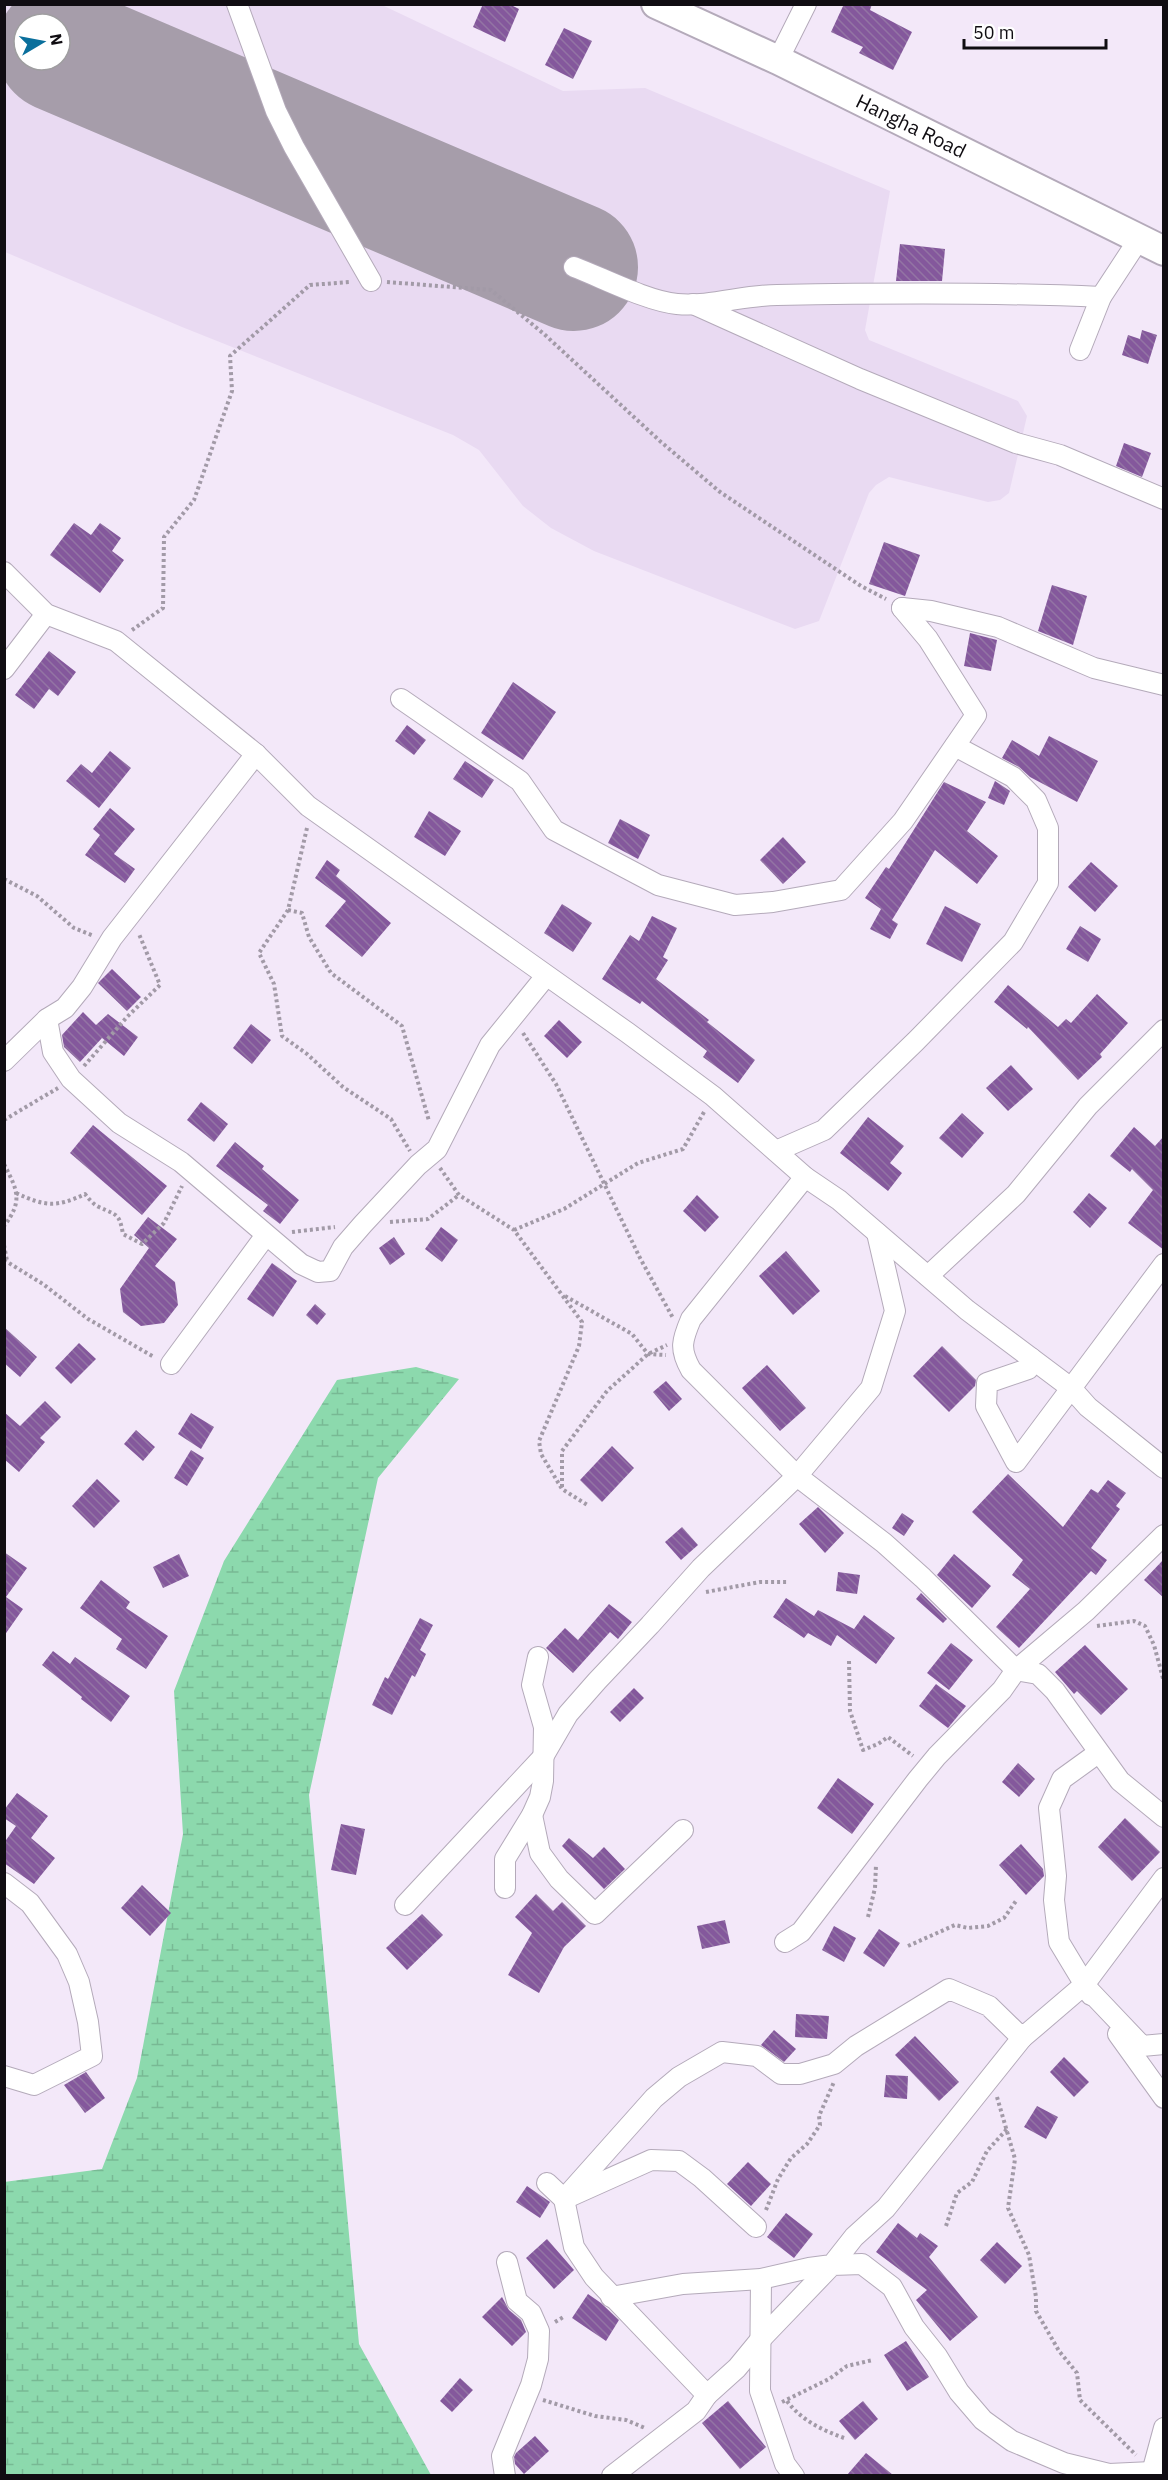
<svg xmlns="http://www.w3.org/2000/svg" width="1168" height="2480" viewBox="0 0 1168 2480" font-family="'IBM Plex Sans',sans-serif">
<defs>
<pattern id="wetland-marsh" width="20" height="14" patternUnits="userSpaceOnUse" patternTransform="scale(1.5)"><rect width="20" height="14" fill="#8cd9ad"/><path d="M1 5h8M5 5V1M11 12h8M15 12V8" fill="none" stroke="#78b994"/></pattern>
<pattern id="building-back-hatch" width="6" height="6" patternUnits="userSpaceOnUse" patternTransform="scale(1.5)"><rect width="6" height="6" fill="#84589c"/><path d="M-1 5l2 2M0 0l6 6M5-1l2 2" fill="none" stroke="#9374a4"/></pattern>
</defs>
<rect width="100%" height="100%" fill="#f3e8f9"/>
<!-- built -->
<path fill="#e9daf2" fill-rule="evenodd" d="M5 5H382L563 91 645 88 890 191 865 330 869 340 1018 401 1027 416 1009 493 1000 500 988 502 889 477 876 485 869 493 819 621 795 629 594 551 551 528 523 506 479 450 453 435 182 327 5 252ZM24 24H60V60H24Z"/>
<!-- wetland -->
<path fill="url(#wetland-marsh)" d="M416 1367 459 1379 378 1478 309 1795 359 2344 431 2475H5L4 2182 102 2169 137 2078 183 1834 174 1691 224 1561 337 1380Z"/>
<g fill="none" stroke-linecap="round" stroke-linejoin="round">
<!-- runway -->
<path stroke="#a69daa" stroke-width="128" d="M60 48 574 267"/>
</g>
<!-- building -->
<g fill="url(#building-back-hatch)">
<path d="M483 4H509L519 9 505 42 473 27Z"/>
<path d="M844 4H872L870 10 912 32 893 70 859 53 863 47 831 32Z"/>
<path d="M564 28 592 41 573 79 545 65Z"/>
<path d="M900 244 945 249 942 281H896Z"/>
<path d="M1142 330 1157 335 1148 364 1122 355 1128 335 1140 339Z"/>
<path d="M1124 443 1151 453 1142 477 1116 466Z"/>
<path d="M74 523 91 535 100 523 121 538 112 551 124 560 100 593 50 555Z"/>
<path d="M884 542 920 555 905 596 869 584Z"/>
<path d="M1052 585 1087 596 1073 645 1038 631Z"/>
<path d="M970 633 997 640 991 671 964 666Z"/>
<path d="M49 651 76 672 58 696 49 689 34 709 15 695Z"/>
<path d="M513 682 556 712 523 760 481 733Z"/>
<path d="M407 725 426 740 414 755 395 741Z"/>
<path d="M1049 736 1098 761 1077 802 1030 777 1019 767 1002 758 1012 740 1039 756Z"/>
<path d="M110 751 131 768 99 808 66 781 81 764 92 773Z"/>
<path d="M465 761 494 780 482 798 453 779Z"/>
<path d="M995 781 1010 791 1004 805 988 798Z"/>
<path d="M944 782 986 802 967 831 998 856 977 884 935 850 892 920 898 924 890 939 870 929 881 909 865 898 886 867 889 869Z"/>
<path d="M110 808 135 829 114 854 135 869 125 883 85 855 100 835 93 829Z"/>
<path d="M429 811 461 831 445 856 414 837Z"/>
<path d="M620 819 650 835 638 859 608 843Z"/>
<path d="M783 837 806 862 783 884 760 860Z"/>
<path d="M327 860 340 870 336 876 391 923 362 957 325 926 346 901 315 878Z"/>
<path d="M1091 862 1118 886 1095 912 1068 887Z"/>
<path d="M562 904 592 923 573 952 544 933Z"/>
<path d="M945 906 981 924 962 962 926 944Z"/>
<path d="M652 916 677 928 663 957 668 960 656 979 709 1020 707 1022 755 1060 738 1083 703 1057 707 1051 642 1001 640 1004 602 979 630 935 639 941Z"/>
<path d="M1080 926 1101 939 1088 962 1066 949Z"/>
<path d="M112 969 141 997 127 1011 98 983Z"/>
<path d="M1008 985 1058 1027 1066 1019 1071 1023 1097 994 1128 1023 1100 1054 1102 1057 1078 1080 1028 1027 1027 1029 994 1002Z"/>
<path d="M83 1012 96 1025 108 1014 138 1037 124 1056 102 1038 80 1062 64 1047 62 1035Z"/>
<path d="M559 1020 582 1042 567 1058 544 1036Z"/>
<path d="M251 1024 271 1040 252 1064 233 1048Z"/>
<path d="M1011 1065 1033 1089 1008 1111 986 1088Z"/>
<path d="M201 1102 228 1124 214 1142 187 1120Z"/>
<path d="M962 1113 984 1133 962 1158 939 1138Z"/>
<path d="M868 1117 904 1146 890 1163 902 1173 888 1191 840 1153Z"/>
<path d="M93 1125 167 1186 142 1215 70 1153Z"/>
<path d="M1134 1127 1155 1146 1164 1136V1250L1128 1223 1153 1190 1132 1169 1130 1172 1110 1156Z"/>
<path d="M235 1142 264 1166 262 1169 299 1200 280 1224 263 1211 268 1205 216 1166Z"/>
<path d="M1089 1193 1107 1208 1090 1228 1073 1212Z"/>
<path d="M697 1195 719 1217 705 1232 683 1211Z"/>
<path d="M148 1217 177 1239 155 1266 175 1282 178 1305 164 1323 141 1326 123 1312 120 1289 149 1248 134 1235Z"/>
<path d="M441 1227 458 1240 442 1262 425 1249Z"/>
<path d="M394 1237 405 1254 390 1265 379 1248Z"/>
<path d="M786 1251 820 1291 793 1315 759 1276Z"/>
<path d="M272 1263 297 1281 273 1317 247 1299Z"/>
<path d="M315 1304 326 1314 317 1325 306 1315Z"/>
<path d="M4 1327 37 1357 20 1377 4 1363Z"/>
<path d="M79 1343 96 1359 71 1384 55 1368Z"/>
<path d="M942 1346 976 1380 975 1386 949 1412 913 1376Z"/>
<path d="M767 1365 806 1408 780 1431 742 1388Z"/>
<path d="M666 1381 682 1399 669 1411 653 1392Z"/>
<path d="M45 1401 61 1417 40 1438 45 1442 19 1472 4 1459V1412L20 1426Z"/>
<path d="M191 1413 214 1427 201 1449 178 1434Z"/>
<path d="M136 1430 155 1447 143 1461 124 1444Z"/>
<path d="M612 1446 634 1468 602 1502 580 1480Z"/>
<path d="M191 1450 204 1458 187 1486 174 1478Z"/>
<path d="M1008 1474 1063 1527 1091 1489 1098 1493 1108 1480 1126 1493 1116 1506 1120 1509 1091 1548 1107 1560 1096 1575 1091 1571 1019 1648 996 1627 1030 1589 1012 1575 1023 1560 972 1512Z"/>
<path d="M97 1479 120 1501 94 1528 72 1506Z"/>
<path d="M818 1507 844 1533 825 1553 799 1524Z"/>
<path d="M902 1513 914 1521 904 1536 892 1528Z"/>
<path d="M682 1527 698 1545 681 1560 665 1542Z"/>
<path d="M4 1552 27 1568 6 1597 23 1609 4 1636Z"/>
<path d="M179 1554 189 1576 163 1588 153 1567Z"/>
<path d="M954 1554 991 1586 972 1608 937 1575Z"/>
<path d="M1164 1559V1598L1144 1580Z"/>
<path d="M838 1572 860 1575 857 1594 836 1591Z"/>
<path d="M101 1580 130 1602 126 1608 168 1636 146 1669 116 1649 122 1639 80 1608Z"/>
<path d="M921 1593 947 1619 943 1623 916 1599Z"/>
<path d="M786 1598 814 1616 818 1610 854 1629 864 1615 895 1638 876 1664 837 1635 831 1646 808 1633 804 1638 773 1617Z"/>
<path d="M609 1604 632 1622 618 1639 610 1632 573 1673 546 1648 565 1628 578 1640Z"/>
<path d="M420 1618 433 1625 420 1650 426 1654 415 1677 412 1675 392 1715 372 1705 385 1677 388 1679Z"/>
<path d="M951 1643 973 1660 949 1690 927 1673Z"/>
<path d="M1085 1645 1128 1689 1101 1715 1077 1691 1074 1694 1055 1672Z"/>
<path d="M53 1651 70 1664 75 1657 130 1696 111 1722 81 1699 82 1697 42 1665Z"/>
<path d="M936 1684 966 1706 948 1728 919 1706Z"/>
<path d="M634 1688 644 1698 620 1722 610 1712Z"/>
<path d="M1018 1763 1035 1779 1019 1797 1002 1782Z"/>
<path d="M838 1778 874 1804 852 1834 817 1808Z"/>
<path d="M17 1793 48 1816 31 1838 55 1858 34 1884 4 1863V1843L16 1826 4 1818V1810Z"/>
<path d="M1125 1818 1160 1852 1132 1881 1098 1847Z"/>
<path d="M341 1824 365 1829 356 1875 331 1870Z"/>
<path d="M569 1838 593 1858 604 1847 625 1869 604 1889 562 1846Z"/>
<path d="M1021 1844 1043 1869 1044 1876 1026 1895 999 1865Z"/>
<path d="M142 1885 171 1913 150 1936 121 1908Z"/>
<path d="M536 1894 553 1911 562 1902 586 1926 564 1947 539 1993 508 1975 532 1933 515 1917Z"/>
<path d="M422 1914 443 1935 407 1970 386 1948Z"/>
<path d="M725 1920 730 1943 702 1949 697 1926Z"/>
<path d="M834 1926 856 1938 844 1962 822 1950Z"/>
<path d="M879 1929 900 1943 884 1967 863 1953Z"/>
<path d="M796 2014 829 2016 827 2039 795 2037Z"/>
<path d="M774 2030 796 2049 784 2062 761 2045Z"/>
<path d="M915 2036 959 2082 939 2101 895 2055Z"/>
<path d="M1064 2057 1089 2082 1074 2097 1050 2072Z"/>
<path d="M86 2072 105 2098 85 2113 64 2085Z"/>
<path d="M886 2075 908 2076 907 2099 884 2097Z"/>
<path d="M1037 2106 1058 2117 1046 2139 1024 2127Z"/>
<path d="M748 2162 771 2184 751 2206 727 2184Z"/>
<path d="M527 2186 550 2202 540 2218 516 2202Z"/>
<path d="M786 2213 813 2234 794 2258 767 2237Z"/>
<path d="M898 2223 917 2238 920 2233 938 2246 929 2257 978 2317 950 2341 916 2300 927 2290 876 2252Z"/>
<path d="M547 2239 574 2270 554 2289 526 2258Z"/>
<path d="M997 2242 1022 2266 1005 2284 980 2260Z"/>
<path d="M588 2294 601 2303 619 2320 606 2341 572 2318Z"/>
<path d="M502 2297 509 2310 521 2320 526 2332 512 2346 482 2317Z"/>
<path d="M906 2341 929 2377 907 2391 884 2355Z"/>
<path d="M460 2378 473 2390 452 2412 440 2401Z"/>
<path d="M728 2401 766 2447 740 2469 702 2423Z"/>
<path d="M863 2401 878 2419 855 2440 839 2421Z"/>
<path d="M535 2436 549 2451 524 2474 515 2464 514 2457 516 2453Z"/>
<path d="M866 2453 893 2475H847Z"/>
</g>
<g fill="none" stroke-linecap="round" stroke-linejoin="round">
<!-- minor casing -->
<g stroke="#b4aaba" stroke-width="22">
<g id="minor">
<path d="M237 4 276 111 294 147 371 281"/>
<path d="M778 60 806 4"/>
<path d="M574 267C603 278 647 301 677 304 710 307 744 295 777 295 885 293 993 292 1101 297"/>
<path d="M693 304 860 379 1016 443 1060 455 1164 499"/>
<path d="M1080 350 1101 297 1139 239"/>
<path d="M4 572 46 614 116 641 256 754 308 806 628 1033 713 1096 805 1177 839 1200 967 1310 1071 1388 1088 1407 1164 1468"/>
<path d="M902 608 931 611 998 627 1094 668 1164 685"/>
<path d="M4 669 46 614"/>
<path d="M401 699 520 781 554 830 658 885 735 905 773 902 841 890 903 821 976 715 928 639 902 608"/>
<path d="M47 1019 53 1052 71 1079 119 1123 181 1162 301 1264 318 1272 330 1271 343 1247 363 1224 418 1165 437 1149 490 1045 546 976"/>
<path d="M4 1061 47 1019 65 1008 82 987 112 938 256 754"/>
<path d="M776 1151 824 1130 916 1041 1013 942 1048 883V828L1036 800 1013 777 955 746"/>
<path d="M805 1177 691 1319C682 1340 679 1349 691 1370L797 1476 884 1543 923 1578 1016 1670 1038 1674 1055 1691 1120 1781 1164 1817"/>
<path d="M928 1276 1016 1194 1088 1106 1164 1030"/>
<path d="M1031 1358 1028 1369 987 1383 986 1406 1016 1462 1164 1264"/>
<path d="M171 1364 266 1235"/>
<path d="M532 1815 540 1853 559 1879 595 1914 683 1830"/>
<path d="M4 1883 30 1903 67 1954 79 1982 88 2022 92 2056 34 2085 4 2076"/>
<path d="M505 1888V1859L532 1815 540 1797 543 1781 544 1727 532 1685 538 1657"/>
<path d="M405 1905 543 1757 568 1714 597 1681 650 1625 701 1568 797 1476 871 1388 895 1311 877 1233"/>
<path d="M785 1942 801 1932 918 1779 937 1756 1002 1690 1016 1670 1086 1611 1164 1535"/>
<path d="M1084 1985 1164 1878"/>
<path d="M1091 1995 1059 1942 1054 1900 1056 1876 1049 1808 1062 1779 1098 1753"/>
<path d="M1118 2034 1164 2098"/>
<path d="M547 2183 564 2199 651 2160 679 2161 702 2178 756 2227"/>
<path d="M761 2279 760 2391 785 2464 794 2476"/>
<path d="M611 2297 683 2284 761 2279 809 2268 832 2265 854 2237 886 2208 1022 2038"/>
<path d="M1152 2472 1109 2474 1064 2463 1012 2441 983 2420 959 2392 937 2356 914 2327 892 2287 862 2264 832 2265 760 2340 737 2368 707 2395 594 2277 574 2247 564 2199 654 2098 679 2077 722 2052 757 2056 781 2074H800L834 2064 856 2046 949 1989 989 2006 1022 2038 1084 1985 1142 2046 1164 2044"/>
<path d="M505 2476 502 2456 531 2385 538 2359 539 2331 531 2313 517 2301 507 2262"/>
<path d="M612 2476 696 2411 707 2395"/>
<path d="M1151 2476 1164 2428"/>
</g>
</g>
<!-- highway casing -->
<g stroke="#b4aaba" stroke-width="32">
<path id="highway" d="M656 4 778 60 1164 251"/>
</g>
<!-- path -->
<g stroke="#a29aa7" stroke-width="4" stroke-dasharray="3 3" stroke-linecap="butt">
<path d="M387 282 491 290 544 334 661 442 720 492 861 586 886 599"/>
<path d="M132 630 163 608 164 537 194 500 232 391 230 356 310 285 350 282"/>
<path d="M307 828 288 910 259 953 274 984 282 1036 307 1054 343 1087 391 1119 410 1151"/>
<path d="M4 879 37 896 74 928 94 936"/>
<path d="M288 910 302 913 309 937 331 973 402 1026 429 1121"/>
<path d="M523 1033 556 1084 640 1258 673 1318"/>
<path d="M84 1066 127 1017 160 985 139 934"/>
<path d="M4 1120 58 1088"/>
<path d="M4 1164C18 1191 23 1201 4 1226"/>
<path d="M440 1168 459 1195 514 1230 582 1322 579 1346 539 1441 541 1454 562 1489 589 1506"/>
<path d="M16 1193C44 1206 56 1208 85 1194 89 1199 94 1205 99 1207 118 1216 119 1213 123 1234L142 1244 164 1223 182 1186"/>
<path d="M390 1222 428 1219 459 1195"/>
<path d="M514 1230 564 1209 638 1163 683 1149 704 1112"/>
<path d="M292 1232 335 1227"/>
<path d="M4 1245 7 1261"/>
<path d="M4 1260 43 1284 88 1319 154 1357"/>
<path d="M565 1296 632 1334 648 1354 666 1355"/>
<path d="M562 1487V1451L607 1391 648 1354 667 1345"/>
<path d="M706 1592 760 1582H787"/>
<path d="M1097 1626 1134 1621 1145 1626 1154 1645 1164 1682"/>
<path d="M849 1661 850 1711 863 1750 878 1744 888 1737 913 1756"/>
<path d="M868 1917 875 1888 876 1865"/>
<path d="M908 1946 955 1925 968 1928 988 1926 1004 1918 1016 1901"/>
<path d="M997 2097 1015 2159 1008 2208 1029 2255 1036 2297V2311L1059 2351 1077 2373 1080 2400 1136 2455"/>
<path d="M766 2210 778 2179 791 2158 807 2144 820 2125 819 2116 834 2082"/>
<path d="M946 2226 957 2193 972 2182 987 2151 1007 2129"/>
<path d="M555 2322 565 2316"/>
<path d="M543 2400 595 2416 626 2420 645 2428"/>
<path d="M787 2401C801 2420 822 2430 844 2438"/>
<path d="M782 2402 829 2379 847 2366 873 2360"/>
</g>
<!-- minor -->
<use href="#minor" stroke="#fff" stroke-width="20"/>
<!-- highway -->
<use href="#highway" stroke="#fff" stroke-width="28"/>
</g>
<g text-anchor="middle" stroke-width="4.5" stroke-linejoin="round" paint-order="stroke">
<!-- street labels -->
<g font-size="20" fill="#100d12" stroke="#fff">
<text transform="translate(911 126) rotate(26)" y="7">Hangha Road</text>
</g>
</g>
<!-- border -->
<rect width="1168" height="2480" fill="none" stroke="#100d12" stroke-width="12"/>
<!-- north arrow -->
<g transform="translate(42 42) rotate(80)"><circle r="28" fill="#ffffff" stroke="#9f9ea0" stroke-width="1.5"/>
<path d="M0-4.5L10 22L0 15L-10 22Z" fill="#0a6f9c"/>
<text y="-9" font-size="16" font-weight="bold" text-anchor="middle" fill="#100d12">N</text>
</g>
<!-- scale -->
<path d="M964 39v9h142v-9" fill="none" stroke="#100d12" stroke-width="3"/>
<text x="973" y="39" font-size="18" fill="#100d12" stroke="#ffffff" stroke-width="4.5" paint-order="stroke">50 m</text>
</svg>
